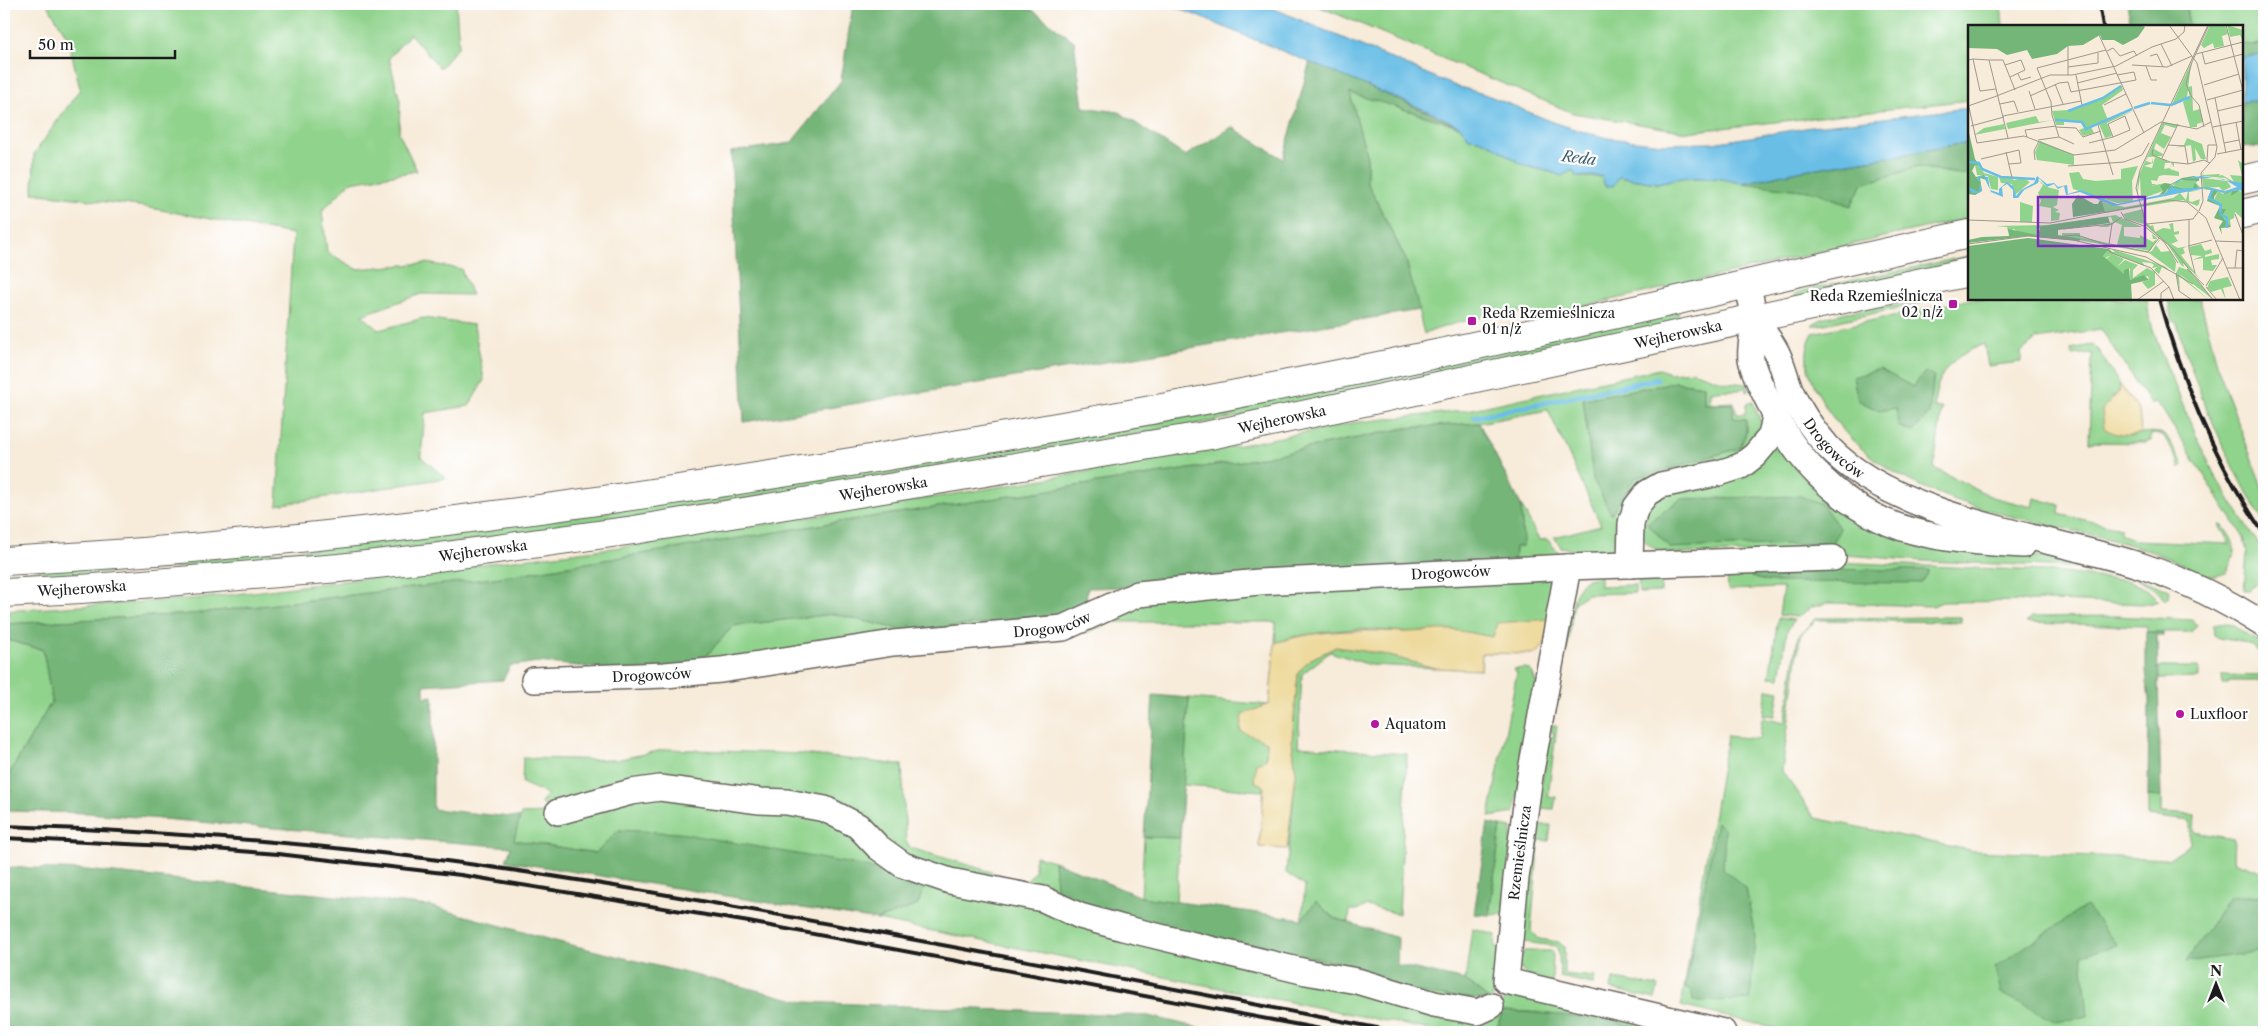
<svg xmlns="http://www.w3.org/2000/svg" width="2268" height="1036" viewBox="0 0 2268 1036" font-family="'Libre Caslon Text',serif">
<rect width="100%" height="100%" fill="#fff"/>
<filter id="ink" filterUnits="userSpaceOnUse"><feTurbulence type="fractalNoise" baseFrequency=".02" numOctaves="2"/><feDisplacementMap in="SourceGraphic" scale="10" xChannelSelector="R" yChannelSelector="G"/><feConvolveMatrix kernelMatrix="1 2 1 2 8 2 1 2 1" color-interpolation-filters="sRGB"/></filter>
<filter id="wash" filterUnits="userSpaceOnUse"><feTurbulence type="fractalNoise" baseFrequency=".0096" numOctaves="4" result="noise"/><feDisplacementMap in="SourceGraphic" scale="20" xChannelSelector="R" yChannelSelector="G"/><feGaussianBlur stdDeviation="1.12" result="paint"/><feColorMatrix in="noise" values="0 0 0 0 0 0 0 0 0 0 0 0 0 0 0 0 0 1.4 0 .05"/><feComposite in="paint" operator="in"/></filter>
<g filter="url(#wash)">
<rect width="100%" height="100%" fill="#f7ebd9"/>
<!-- green -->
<g fill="#90d38c" stroke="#567854" fill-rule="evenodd">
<path d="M47 4H456L459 46 440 68 410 34 389 58 400 101 399 133 417 171 351 182 322 211 327 252 357 269 426 263 461 269 472 295 421 294 362 315 379 330 423 318 474 325 484 380 469 406 425 413 421 457 446 478 277 505 293 234 139 206 33 193 34 154 80 89 68 38Z"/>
<path d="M1313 4H2001L2003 26H1969V100L1687 132 1573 113Z"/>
<path d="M2186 4H2264V42L2256 45 2242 44V26H2189Z"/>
<path d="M1349 92 1461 127 1469 138C1490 138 1506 157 1524 165 1537 170 1549 170 1561 176L1573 170 1576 177H1619L1657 183 1681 178H1716L1817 192 1851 206 1862 184 1918 167 1969 176V218C1823 250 1678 287 1532 317L1531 311C1494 314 1459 320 1424 334L1406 260 1367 182V158Z"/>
<path d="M1969 256V261L1796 298 1794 295 1806 290Z"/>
<path d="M1972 299H2147L2149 317 2162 355 2195 433 2215 476 2264 553V575L2250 590H2244L2247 553 2244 538 2161 408 2155 402 2150 404 2101 329 2037 339 2021 352V362L1988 366 1984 344C1950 358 1937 371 1934 408H1942L1934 468 1992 497 2032 507 2034 498 2060 505 2059 514 2120 528V533L2134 540 2230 544 2219 525H2222C2238 545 2237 551 2226 573 2222 574 2215 577 2211 576 2199 575 2184 564 2173 560 2154 552 2135 546 2116 541 2010 513 1874 502 1818 393 1808 373 1801 354 1813 333Z"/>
<path d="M2168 299H2200L2219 371 2264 492V523C2228 460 2196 393 2177 323L2173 321Z"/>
<path d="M1922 303 1820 325H1812C1828 310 1899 305 1922 303Z"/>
<path d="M1678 312 1680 323 1267 412 688 510 387 552 4 581V573L350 546 630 509Z"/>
<path d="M2092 345 2098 350 2120 385 2119 392 2109 400 2129 436C2140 433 2155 430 2166 435L2183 464 2182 467 2179 469 2178 460 2163 435 2151 434V441H2147L2146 443 2089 442 2092 353 2072 355 2071 349Z"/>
<path d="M1659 369 1670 373 1692 371 1725 382 1748 384 1749 391 1746 392 1745 387 1739 390 1710 391V403L1734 402 1737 414H1745L1746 404 1753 402 1763 427 1749 453 1664 475 1619 534 1614 546 1601 557 1561 547 1554 537 1601 525 1548 410 1479 423 1406 428 1249 460 832 523 495 578 192 614 4 624V611L204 598 629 546 980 490 1230 447 1358 422 1463 411ZM1676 382 1704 386V404H1733V419H1746V433L1740 448 1635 478 1611 513 1583 399Z"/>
<path d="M1779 444 1808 482 2009 553 2055 558 2118 571 2169 590 2168 598 2165 601 2158 591 2132 577 2069 567 1924 561 1833 554 1670 553C1656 550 1648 548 1641 535L1650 501Z"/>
<path d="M1521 505 1539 540 1547 539 1559 553 1579 561 1514 563 1515 546 1523 545Z"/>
<path d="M1833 562 2046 571 2129 581 2148 590 2159 601 2148 604 2051 601 1942 602 1933 606 1828 603 1812 607 1797 617 1779 615 1783 588 1728 590 1727 567Z"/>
<path d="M1638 571H1661V592L1639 593Z"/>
<path d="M1600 576V586L1635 585V593L1587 594 1574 603 1567 651H1565C1568 633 1570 591 1584 581 1589 578 1595 577 1600 576Z"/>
<path d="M1553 578 1550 619 1493 637 1452 630 1407 632 1360 629 1331 631 1293 637 1275 643 1276 622H1114L1085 633 1086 627 1147 598Z"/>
<path d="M1086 598 1109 600 1081 617 697 666 733 626 834 614 907 631 1083 614Z"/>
<path d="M2117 616 2193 620 2197 625 2191 632H2146V626L2025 623 2032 617Z"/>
<path d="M1961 617V622L1816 620 1800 636 1782 771 1815 818 1974 851 2168 859 2190 844V821L2148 816V796L2161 797V813L2195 815 2194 832 2234 839 2233 861 2264 872V1032H1791L1681 1006 1727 736 1759 739 1762 718 1785 723 1798 636 1816 618Z"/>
<path d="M1778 618 1794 620 1787 631 1780 678 1769 677Z"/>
<path d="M2227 623 2233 625 2264 645V681H2228V684H2222V675L2263 676C2263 656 2260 645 2237 641 2228 639 2223 641 2214 635L2213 625Z"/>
<path d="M4 639 43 650 52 701 8 776 11 793H4Z"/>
<path d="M1336 647 1378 653 1435 668 1370 665 1330 652 1302 674 1298 746 1407 754 1399 914 1367 906 1357 910H1350L1349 922 1334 918 1302 919 1305 886 1286 873 1296 774 1292 740 1298 673 1309 660Z"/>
<path d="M2159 667H2199V678L2159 679Z"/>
<path d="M1526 668 1532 672 1538 687 1514 813 1489 817 1517 672 1513 669Z"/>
<path d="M1767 689 1779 691 1775 716 1763 715Z"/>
<path d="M1189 698 1269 705 1242 715 1267 742 1263 791 1183 785Z"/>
<path d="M1552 725 1557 726 1548 796 1556 797 1554 809 1537 808 1550 737H1553L1554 733 1551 732Z"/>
<path d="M667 749 801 754 902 765 906 842 911 848 1025 882 1035 871V856L1054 861 1058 901 1136 923 1353 965 1408 992 1361 978 1136 927 1075 910 1036 887 1013 889 965 881 913 863 859 823 832 807 807 800 702 791 663 784 610 793 573 807 549 808 541 804 547 794 522 783 523 758 616 760Z"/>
<path d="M642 793 818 810 874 852 1495 1009 1509 996 1530 994 1691 1032H1664L1640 1027 1534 1012 1503 1011 1498 1025 1508 1032H1441L877 920 918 905 863 866 619 830 596 853 513 840 521 814 573 812Z"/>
<path d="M1535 825H1551L1549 841 1539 840 1531 930 1539 939 1559 942 1564 947V974L1595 977 1593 984 1560 977 1559 953 1556 946 1523 942Z"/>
<path d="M1501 826 1512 828 1504 914 1489 915Z"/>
<path d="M1144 837 1180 838 1176 902 1141 897Z"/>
<path d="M1472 929 1496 935 1495 948 1503 950 1500 976 1491 1001 1465 980Z"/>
<path d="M1524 951H1553L1552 984C1532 979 1524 978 1516 958L1522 956Z"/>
<path d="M1613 979 1658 986 1655 999 1611 989Z"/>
</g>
<!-- forest -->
<g fill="#74b578" stroke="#48684a">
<path d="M853 4H1012L1031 9 1074 41 1083 107 1119 112 1185 156 1232 127 1283 159 1310 61 1461 127 1350 93 1367 158V182L1406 260 1419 310 744 422 731 152 791 143 841 81Z"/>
<path d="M2127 4H2185L2189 26H2131Z"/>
<path d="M2264 42V55L2242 57V44L2256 45Z"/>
<path d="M2264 100V148L2242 146V102Z"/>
<path d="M1969 142V176L1918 167 1862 184 1851 206 1817 192 1742 183 1803 170 1895 156Z"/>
<path d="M1880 369 1913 387 1925 372 1934 376 1929 414 1913 432 1898 426 1896 408 1879 411 1858 400 1853 377Z"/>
<path d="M1676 382 1704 386V404H1733V418L1746 419V433L1740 448 1635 478 1611 514 1593 479 1583 399Z"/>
<path d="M1479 423 1521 505 1523 546 1515 547 1514 563 1163 586 1088 588 1083 614 907 631 834 614 733 626 697 666 625 671 538 662 510 666 503 680 424 685V697L433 696V809L520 818 514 840 596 853 619 830 680 833 863 866 924 887 918 905 877 920 506 861 511 847 87 813 4 811V793L11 792 8 776 52 701 43 650 4 639V624L192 614 494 578 832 523 1249 460 1406 428Z"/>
<path d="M1800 496 1822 504 1840 529 1832 543 1670 548 1647 523 1681 499Z"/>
<path d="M1755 569 1929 570 1926 577 1919 583 1768 582 1751 577Z"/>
<path d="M2146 632H2164V635H2157L2161 797 2148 796 2149 700 2146 671Z"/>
<path d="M1153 695 1189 698 1180 838 1144 837Z"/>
<path d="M1717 822 1725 830 1723 869 1746 888 1755 936 1750 1000 1693 1001 1691 990 1685 988Z"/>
<path d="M1488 823 1501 826 1489 915 1474 914Z"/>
<path d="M1054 861 1141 897 1302 919 1316 901 1334 918 1398 938 1397 965 1465 980 1491 1001 1408 992 1353 965 1136 923 1057 901Z"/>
<path d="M4 867 86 870 430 906 559 942 805 1002 1149 1016 1217 1032H4Z"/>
<path d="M2264 895V951L2186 962 2229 897Z"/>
<path d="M2086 906 2117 945 2082 955 2088 1016 2056 1022 2001 993 1995 967Z"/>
<path d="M1502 1011C1556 1013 1612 1020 1664 1032H1508L1498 1025Z"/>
</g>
<!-- sand -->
<g fill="#eeda9e" stroke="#857b5d">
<path d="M2120 385 2139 411 2141 433C2126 437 2117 436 2104 428L2102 410 2119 392Z"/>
<path d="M1550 619C1547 633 1548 649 1533 654L1482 653 1481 670 1435 668 1378 653 1336 647 1309 660 1298 673 1292 740 1296 774 1287 849 1259 847 1264 786 1254 781 1256 763 1266 759 1267 742 1240 731 1242 715 1269 704 1275 643C1318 629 1360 630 1405 632 1420 632 1436 629 1451 630 1465 631 1480 635 1493 637L1497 623Z"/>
</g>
<!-- water -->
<g fill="#69bee6" stroke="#426d81">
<path d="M1168 4H1263L1453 85 1487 95 1553 122 1587 133 1608 138 1663 144 1713 143 1824 125 1969 108V142L1895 156 1803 170 1742 183 1716 178H1681L1657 183 1619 177 1613 186H1605L1601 176 1576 177 1573 170 1561 176C1549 170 1537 170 1524 165 1506 157 1490 138 1469 138L1461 127 1435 114Z"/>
<path d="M2264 55V100L2242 102V57Z"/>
</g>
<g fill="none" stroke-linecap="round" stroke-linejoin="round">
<!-- stream -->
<path stroke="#69bee6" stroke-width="5.5" d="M1475 417 1657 379"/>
</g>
</g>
<g filter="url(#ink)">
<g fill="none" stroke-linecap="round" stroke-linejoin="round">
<!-- minor casing -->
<g stroke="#69645e" stroke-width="28">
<g id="minor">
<path d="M1747 284C1750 295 1753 307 1754 318 1755 331 1749 346 1751 359 1754 375 1765 394 1772 408 1800 470 1857 520 1925 534 1957 541 1990 543 2023 545"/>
<path id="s1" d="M1754 318C1762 330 1771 341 1777 353 1783 365 1786 380 1791 392 1799 410 1814 431 1827 446 1896 519 2048 536 2142 566 2184 580 2227 601 2264 625"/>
<path d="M1630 565 1631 523 1636 507 1647 493 1661 485 1719 473 1741 466 1755 455 1771 436 1775 416"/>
<path id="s2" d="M534 680 665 675 721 670 893 643 1063 628 1138 594 1259 582 1568 567"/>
<path d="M558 812 631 792 660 788 760 801 787 802 825 809 858 826 878 847 903 865 950 881 1043 899 1080 916 1123 928 1306 972 1357 981 1434 1004 1478 1012 1491 1006"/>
<path id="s3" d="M1723 1032 1506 981 1516 878 1530 776 1568 567 1833 558"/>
</g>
</g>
<!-- major casing -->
<g stroke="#69645e" stroke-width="30">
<g id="major">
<path d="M2242 180 2264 175"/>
<path d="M2242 214 2264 209"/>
<path d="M4 561C279 547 548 511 820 467 1025 434 1228 398 1431 355 1611 317 1790 273 1969 234"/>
<path id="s4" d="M4 593 81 589 339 568 431 558 634 530 1210 435 1969 272"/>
</g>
</g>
<!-- minor -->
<use href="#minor" stroke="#fff" stroke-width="25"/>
<!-- major -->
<use href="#major" stroke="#fff" stroke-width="28"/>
<!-- rail -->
<g stroke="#1c1c1c" stroke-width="4">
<path d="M2099 4 2103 26"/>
<path d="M2159 299C2182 382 2216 463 2264 534"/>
<path d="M4 826C127 830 249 838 372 852 536 870 699 900 862 930 1041 963 1219 997 1398 1032"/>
<path d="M4 838 188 847 278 854 461 875 749 922 1337 1032"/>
</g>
</g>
</g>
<!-- markers -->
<g fill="#b5179e" stroke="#fff" stroke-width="2">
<rect x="1948" y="299" width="10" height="10" rx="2.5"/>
<rect x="1467" y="316" width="10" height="10" rx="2.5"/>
<circle cx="2180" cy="714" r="5"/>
<circle cx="1375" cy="724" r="5"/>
</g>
<g text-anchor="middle" stroke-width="4.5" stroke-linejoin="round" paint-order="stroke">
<!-- poi labels -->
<g font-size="14" fill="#1c1c1c" stroke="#fff" text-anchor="start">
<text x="1943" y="301" text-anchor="end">Reda Rzemieślnicza<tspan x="1943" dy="16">02 n/ż</tspan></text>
<text x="1482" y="318">Reda Rzemieślnicza<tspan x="1482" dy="16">01 n/ż</tspan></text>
<text x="2190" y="719">Luxfloor</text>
<text x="1385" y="729">Aquatom</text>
</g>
<!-- street labels -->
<g font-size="14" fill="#1c1c1c" stroke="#fff">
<text dy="5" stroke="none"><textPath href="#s4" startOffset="1696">Wejherowska</textPath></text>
<text dy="5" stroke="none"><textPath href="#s4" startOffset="1291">Wejherowska</textPath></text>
<text dy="5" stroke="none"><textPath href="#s1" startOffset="155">Drogowców</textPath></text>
<text dy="5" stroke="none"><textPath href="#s4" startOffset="886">Wejherowska</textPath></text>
<text dy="5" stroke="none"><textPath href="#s4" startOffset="481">Wejherowska</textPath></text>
<text dy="5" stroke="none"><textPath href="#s2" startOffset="928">Drogowców</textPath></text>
<text dy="5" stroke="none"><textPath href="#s4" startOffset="78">Wejherowska</textPath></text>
<text dy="5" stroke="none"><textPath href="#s2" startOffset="522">Drogowców</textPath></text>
<text dy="5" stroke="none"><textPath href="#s2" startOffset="118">Drogowców</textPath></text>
<text dy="5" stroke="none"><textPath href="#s3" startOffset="352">Rzemieślnicza</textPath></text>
</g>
<!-- water labels -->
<g font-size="15" font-style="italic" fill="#3b5d6d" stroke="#fff">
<text transform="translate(1579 158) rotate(7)" y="5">Reda</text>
</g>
</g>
<!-- overview -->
<g transform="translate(1968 25)">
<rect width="275" height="275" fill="#f7ebd9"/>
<path d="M242 0H257L260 9 254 11 256 21 246 23 245 18 236 23 233 20ZM259 0 275 5V16L272 10 262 12ZM223 38 219 73 205 78V77ZM153 60 155 65 134 80 140 95 165 86 139 98 144 111 137 113 130 97 123 102 126 108 115 111 111 105 116 103 113 98 96 95V100H88L84 86 100 85 132 74ZM224 61 225 86 232 84 235 97 229 99V102H222L215 77 222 72 220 62ZM68 91 71 97 85 95 40 104 38 98ZM195 97 211 100 207 103 197 100 189 116 193 108 203 112 196 124 188 118 186 124 195 129 194 131 180 132 178 136 184 138 185 133V138L176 141 184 143 187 132 196 134 202 138H197L196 144 202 143 203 138H206V142L203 138 202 144 211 147V151L196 150 191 151 189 156 183 155 184 159H189L183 161 197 158 195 166 173 174 172 152 169 172 170 152ZM36 99 37 104 6 110 16 103ZM219 113 234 119 238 134H233L227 123 228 135 225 137 223 120 207 123 216 120ZM72 116 106 130V140L69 135 67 127ZM270 135 275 139V164L257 153 234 151 236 145 235 150 252 149 251 151 254 150 266 157 262 150 274 151ZM7 140H11L16 148 30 152V165L23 164 20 151 9 150ZM170 141 164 156 165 177 149 178 105 164 101 148 111 147 115 154 128 156 153 154V144ZM40 151 46 155 55 153 62 157 47 170 44 159 33 158 31 152ZM234 153 259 156 263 162 255 166 251 162 235 163ZM69 154 79 162 91 165 89 180 85 182 91 185 87 187 92 188 91 195 83 196V183L71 181 73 176 70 168 75 160ZM223 154 230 155 228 158 233 163 201 166 210 156ZM233 165 221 167V176L224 177 232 174 233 167 231 179 229 181 215 175 137 188 133 177 157 182 205 173 212 168 218 175 220 166ZM268 165 275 167V194L267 187 266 193 262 195 263 202 254 191V180L246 175 250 166 255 169ZM52 177 65 181 64 197H52ZM175 184 177 196 182 201 185 200 187 207 195 203 203 204 201 199 205 198 206 207 211 206V209L206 210 210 216 203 219 210 223 220 221 215 223 217 228 213 230 232 254 215 238 216 242 213 240 200 220 176 199 158 194 155 189ZM148 190 153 193 140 202H130L145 197 143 192 93 200 70 202V210L50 208 46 204 40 207 39 202 28 201 79 200ZM154 193 174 202H156V211L172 213V210L185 217 189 214H185L184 209 189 213V214L187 218 182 226 149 220 154 200 147 197ZM94 208H112V212L181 227 184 226 191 215H192L188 220 193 227 202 226 208 237 207 247 181 228 94 212ZM233 219 237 226 243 224 244 228 237 230V232L251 229V234L243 235 244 240H249L245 246 235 245V233L224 235 234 231 223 230 221 222ZM144 224 196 241 199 243 201 246 194 242 191 249 186 245 189 242 184 243 186 240 183 238 174 237 177 241 140 227 156 234 149 242 157 235 170 240 165 245V253L179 243 187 247V260L180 264 174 257 181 255 180 251 162 255V243L156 245 157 250 138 234 143 230 137 233 135 231 139 226 147 227ZM211 242 220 245 246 275 209 247 241 275 211 251 212 267 208 248ZM260 252 264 261 255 263 258 275 253 264 243 267 239 263 242 256Z" fill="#90d38c"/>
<path d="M0 0H173L177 2 170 12 155 20 146 15H134L132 10 115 20 100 21 89 29 64 34 59 25 39 30 29 24 0 23ZM0 103 7 134 11 140H7L4 146 8 152 16 150 19 155 12 153 14 166 7 170 0 169ZM226 151 229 152 223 153H231V156L213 155 204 161 217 164 225 163 227 158 231 164 220 165 204 163 199 167 201 162 214 154 203 160 196 169 191 170 195 166 192 161 197 158 203 159 214 153ZM238 163 244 164 256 168 262 166 272 165 263 171 264 166 257 169 250 166 246 172V175L252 178 254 184H258L254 191 263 202 253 203 254 210 251 202 255 196 246 193 252 181 239 176 243 165 235 164ZM110 170 126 179H130L132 175 139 178 134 177 137 187 105 192 104 179ZM136 192H140L142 198 90 205V210L113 214 111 216 60 211 0 218V215L14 212 41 211 40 204 70 210 72 203 68 202ZM60 213 141 224 145 228 139 226 135 231 156 249V245L161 243 162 255 176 250 181 255 163 259 164 275H0V221Z" fill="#74b578"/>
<path d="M12 151 20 152 22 165 31 168V164L39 157 45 161 48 171 53 165 66 158 69 151 79 159 86 158 90 162 99 160 100 169 113 165 149 179 196 169 210 155 233 151 275 158V168L272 165 256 168 238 163 146 181 112 167 98 170 96 161 90 164 86 159 79 162 71 153 70 158 56 165 50 173H45V165L39 159 34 162 35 172 23 167 16 152 11 153 14 165 11 168H4L0 162 11 167 12 157 8 153ZM242 153 256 154 269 162 257 166 240 162 209 164 203 161 215 154Z" fill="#69bee6" fill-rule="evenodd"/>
<path fill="none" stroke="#69bee6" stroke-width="2.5" d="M183 78 202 80M203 80 222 72M166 83 182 78M100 86 135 73 153 61M87 95 114 97 118 104 164 84M0 137 11 138 14 144 33 152 67 154M245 164 241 173 253 180 252 188M252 189 259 193V203"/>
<path fill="none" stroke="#9f988d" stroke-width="1" d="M201 0 229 38 249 122 247 132 233 148 235 176 231 186M240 0 172 145 168 163 178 199 205 224 245 275M258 0 275 66M131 10 176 108M193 19 204 41M139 26 145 23 152 31 166 26 169 31M234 27 237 39 275 29M228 29 275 17M182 31 189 29 195 42M5 34 21 35 40 113M0 35 5 34 12 66 28 64M21 35H35L47 65M37 40 53 35 57 45 42 52M164 40 199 42 224 31M178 41 183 55H189M100 42 130 38V28M50 49 53 55 63 52M100 50V21M108 50 114 80M109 58 149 48M87 59 95 79M236 60 271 49M61 66 67 84M62 71 91 58 100 57 103 67 168 55 166 47 149 50M26 72 82 50H104L148 41 184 22 208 14 216 7 217 0M247 73 258 128M239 75 275 65M0 78 9 118 56 111 106 130 147 125 193 97 229 104 243 97M32 79 46 76 50 87M136 80 158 69M0 81 26 72M249 86 275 80M35 91 113 76M157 91 162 105 145 112 140 99ZM268 97 273 125M130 100 145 150M3 101 36 92M88 102 108 103 115 112 133 106M236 102 231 80 223 71 218 59 224 37 241 0M245 102 275 96M59 112 57 105 88 101M70 115 91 112M121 118 145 112M256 118 271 115M106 119 91 112 84 90 83 77 69 43 138 25M200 120 217 121 220 139M185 124 184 130 202 137 220 139 236 135 242 138M38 127 44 153M249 129 275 124M194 133 210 99M13 134 51 125 53 138 41 139M67 135 66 126 71 116M239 136 240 120H248M100 141 156 137 174 130 181 118M153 187 157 194 176 201 196 217 210 238M267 189 275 210M154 192 144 199 141 219 180 227 191 213M221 194V224L227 248M0 195 82 198 202 175 219 177 238 193 272 275M179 199 225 194 230 187M95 204 144 199M96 211 109 210 140 220M247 216 275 217M0 219 60 211 105 215 178 232 225 259M220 221 244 215M141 227 183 243 201 262 206 275M259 243H275M267 243 269 225 275 226M219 244 236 260M208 248 211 266 224 275M238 261 255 233M238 262 249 275M169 275 196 256M193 275V268L201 262"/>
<path fill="#7b2cbf" fill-opacity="0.15" stroke="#7b2cbf" stroke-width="2.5" d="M70 172H177V221H70Z"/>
<rect width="275" height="275" fill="none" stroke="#1c1c1c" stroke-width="2.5"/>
</g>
<!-- margin -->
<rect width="2268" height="1036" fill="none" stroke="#fff" stroke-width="20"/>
<!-- north arrow -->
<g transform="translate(2216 984)" stroke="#ffffff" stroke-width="4" paint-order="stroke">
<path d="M0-4L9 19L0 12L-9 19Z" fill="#1c1c1c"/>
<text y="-8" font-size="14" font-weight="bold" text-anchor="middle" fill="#1c1c1c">N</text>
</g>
<!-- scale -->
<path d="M30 50v8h145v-8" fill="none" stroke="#1c1c1c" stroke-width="2.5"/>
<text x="38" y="50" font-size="15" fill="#1c1c1c" stroke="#ffffff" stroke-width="4" paint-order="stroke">50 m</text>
</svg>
